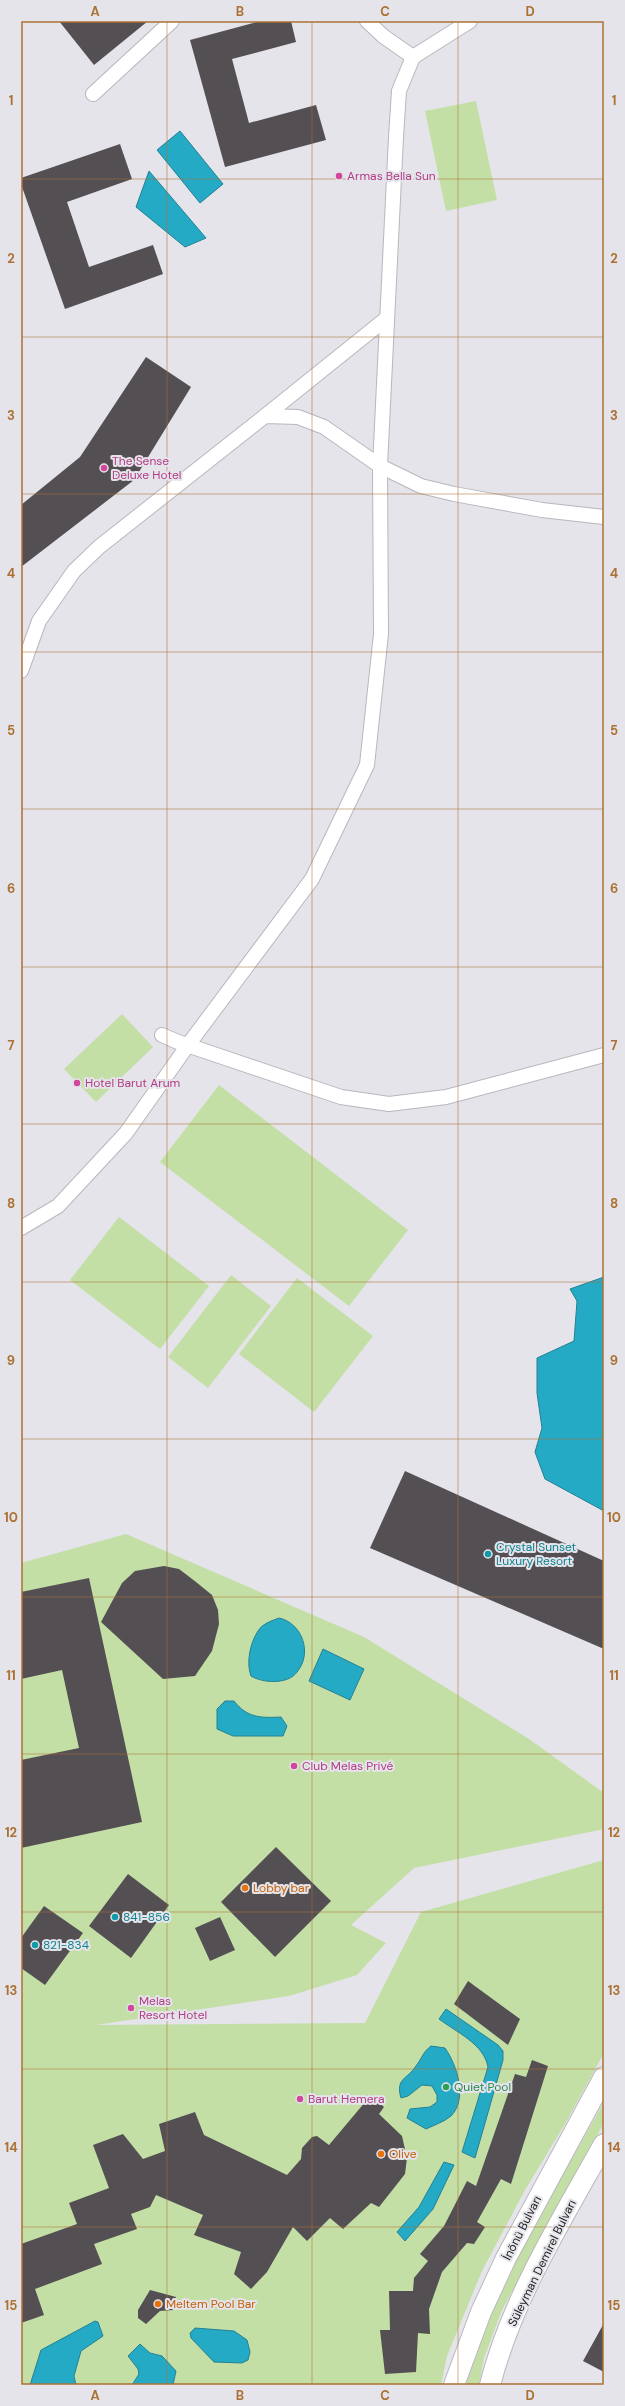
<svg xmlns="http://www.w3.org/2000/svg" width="625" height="2406" viewBox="0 0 625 2406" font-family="'DM Sans',sans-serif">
<rect width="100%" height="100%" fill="#e4e4ea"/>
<!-- green -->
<g fill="#c4dfa5">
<path d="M476 101 497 200 446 211 425 111Z"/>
<path d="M122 1014 153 1047 96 1102 64 1069Z"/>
<path d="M219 1085 408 1230 349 1306 160 1162Z"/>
<path d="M119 1217 209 1286 160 1349 70 1280Z"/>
<path d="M231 1275 271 1306 208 1388 168 1357Z"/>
<path d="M297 1278 373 1336 314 1412 239 1354Z"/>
<path d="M126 1534 364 1637 529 1739 604 1793V1829L414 1868 351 1925 386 1943 357 1975 289 1996 96 2025 365 2023 421 1912 604 1860V2053L565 2124 525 2190 482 2271 447 2356 441 2385H21V1563Z"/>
<path d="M604 2102V2123L502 2310 484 2358 479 2385H466C495 2284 553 2194 604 2102Z"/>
</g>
<!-- water -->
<g fill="#25aac5" stroke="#248194">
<path d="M180 131 223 184 200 203 157 150Z"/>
<path d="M149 171 206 238 185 247 136 207Z"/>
<path d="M604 1277V1511L545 1479 535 1452 542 1428 537 1393V1358L574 1341 577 1301 570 1289Z"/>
<path d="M279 1618C302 1623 313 1653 297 1672 288 1685 262 1683 251 1676 246 1663 250 1643 258 1631 262 1624 271 1621 279 1618Z"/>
<path d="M323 1649 364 1669 350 1700 309 1681Z"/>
<path d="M225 1701H234C247 1718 261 1718 281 1717L287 1726 283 1736H233L217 1729V1709Z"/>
<path d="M446 2009 498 2045 503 2051V2060L475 2158 462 2152 488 2067C484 2044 456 2032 439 2019Z"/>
<path d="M431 2046 445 2048C457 2065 468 2099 451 2116 444 2122 434 2125 426 2129L407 2118 410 2109 430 2107 437 2102V2095L432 2086 422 2085 408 2096 401 2098C395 2078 408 2079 416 2066 422 2058 423 2052 431 2046Z"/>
<path d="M444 2162 454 2165 433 2209 405 2241 397 2232 419 2207Z"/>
<path d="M95 2321 98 2322 103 2336 81 2351 74 2376 76 2385H30L41 2350Z"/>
<path d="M195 2328 234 2331 247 2340 250 2352 248 2360 242 2363 214 2362 191 2338 190 2333Z"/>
<path d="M140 2344 150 2353 162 2356 176 2371 173 2385H132L139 2374 138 2369 128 2356Z"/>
</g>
<!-- building -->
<g fill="#544f53">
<path d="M59 21H148L94 65Z"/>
<path d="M261 21H291L296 42 232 59 249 123 316 105 326 140 225 167 190 40Z"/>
<path d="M120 144 132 179 67 202 89 267 153 245 163 274 65 309 21 184V178Z"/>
<path d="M146 357 191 387 134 480 21 567V505L80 457Z"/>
<path d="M405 1471 604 1561V1649L370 1548Z"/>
<path d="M164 1566 179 1569 196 1582 212 1595 218 1610 219 1624 212 1651 195 1676 163 1679 101 1622 122 1583 135 1571Z"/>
<path d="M89 1578 142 1822 21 1848V1760L79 1748 62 1670 21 1679V1592Z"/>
<path d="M276 1847 331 1901 275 1957 221 1902Z"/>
<path d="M128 1874 169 1905 131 1958 89 1926Z"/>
<path d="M44 1906 83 1933 45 1985 21 1968V1938Z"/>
<path d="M220 1917 235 1950 210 1961 195 1928Z"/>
<path d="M468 1981 520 2019 508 2045 454 2004Z"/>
<path d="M532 2060 548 2066 511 2184 501 2179 477 2222 485 2227 474 2244 467 2243 442 2272 429 2309 430 2334 418 2333 416 2372 385 2374 380 2330H390L389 2291H413L414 2278 428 2261 420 2254 444 2226 467 2181 476 2186 515 2074 526 2077Z"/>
<path d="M371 2095 384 2107 379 2114 402 2136 407 2158 405 2174 379 2207 371 2203 343 2229 330 2218 307 2241 293 2227 267 2272 251 2289 234 2274 241 2252 194 2235 203 2215 156 2195 150 2207 131 2214 137 2229 94 2244 102 2264 35 2289 44 2315 21 2323V2244L77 2224 69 2203 109 2188 93 2145 123 2134 143 2159 165 2151 159 2124 195 2112 204 2135 287 2175 301 2159 302 2148 312 2137 317 2136 329 2145Z"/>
<path d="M150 2290 176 2297 173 2310 160 2311 146 2324 138 2318V2310Z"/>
<path d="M604 2323V2372L583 2361Z"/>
</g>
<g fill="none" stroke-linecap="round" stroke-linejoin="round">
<!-- street casing -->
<g stroke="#b7b7bd" stroke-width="16">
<g id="street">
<path d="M367 21 383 36 413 57 399 91 396 137 380 466 421 486 454 494 542 510 604 517"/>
<path d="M413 57 470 21"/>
<path d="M93 94 172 21"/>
<path d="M265 416 387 318"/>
<path d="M21 671 39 621 74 571 99 547 265 416 298 417 324 427 380 466 381 634 367 765 312 879 188 1045 126 1133 58 1206 21 1228"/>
<path d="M162 1035 178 1042 341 1097 389 1104 446 1097 604 1055"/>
</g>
</g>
<!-- secondary casing -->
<g stroke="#b7b7bd" stroke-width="22">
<g id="secondary">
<path d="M454 2385 481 2312 506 2258 604 2077"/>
<path d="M490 2385C512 2299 561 2221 604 2144"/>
</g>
</g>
<!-- street -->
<use href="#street" stroke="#fff" stroke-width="14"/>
<!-- secondary -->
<use href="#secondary" stroke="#fff" stroke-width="20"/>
</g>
<!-- grid -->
<path fill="none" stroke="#ac7133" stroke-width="1" stroke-opacity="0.55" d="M167 21V2385M312 21V2385M458 21V2385M21 179H604M21 337H604M21 494H604M21 652H604M21 809H604M21 967H604M21 1124H604M21 1282H604M21 1439H604M21 1597H604M21 1754H604M21 1912H604M21 2069H604M21 2227H604"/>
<!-- markers -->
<g fill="#d1479c" stroke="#e4e4ea" stroke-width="1.5">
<circle cx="339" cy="176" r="4"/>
<circle cx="104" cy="468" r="4"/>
<circle cx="77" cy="1083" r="4"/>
<circle cx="294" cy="1766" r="4"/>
<circle cx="131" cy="2008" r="4"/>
<circle cx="300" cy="2099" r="4"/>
</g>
<g fill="#0f9aa8" stroke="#e4e4ea" stroke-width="1.5">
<circle cx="488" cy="1554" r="4"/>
<circle cx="115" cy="1917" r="4"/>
<circle cx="35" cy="1945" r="4"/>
</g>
<g fill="#e8710a" stroke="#e4e4ea" stroke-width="1.5">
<circle cx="245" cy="1888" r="4"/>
<circle cx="381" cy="2154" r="4"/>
<circle cx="158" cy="2304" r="4"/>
</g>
<circle fill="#2e9e5b" stroke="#e4e4ea" stroke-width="1.5" cx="446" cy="2087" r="4"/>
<g text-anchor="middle" stroke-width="4" stroke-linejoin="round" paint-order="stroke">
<!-- hotel labels -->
<g font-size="12" fill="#b23c85" stroke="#e4e4ea" text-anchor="start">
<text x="347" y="180">Armas Bella Sun</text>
<text x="112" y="465">The Sense<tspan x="112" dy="14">Deluxe Hotel</tspan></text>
<text x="85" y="1087">Hotel Barut Arum</text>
<text x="302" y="1770">Club Melas Privé</text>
<text x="139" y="2005">Melas<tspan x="139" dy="14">Resort Hotel</tspan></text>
<text x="308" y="2103">Barut Hemera</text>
</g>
<!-- culture labels -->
<g font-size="12" fill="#0d838f" stroke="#e4e4ea" text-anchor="start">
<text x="496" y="1551">Crystal Sunset<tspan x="496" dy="14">Luxury Resort</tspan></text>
<text x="123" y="1921">841-856</text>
<text x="43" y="1949">821-834</text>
</g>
<!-- food labels -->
<g font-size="12" fill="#c56008" stroke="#e4e4ea" text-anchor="start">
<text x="253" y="1892">Lobby bar</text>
<text x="389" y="2158">Olive</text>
<text x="166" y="2308">Meltem Pool Bar</text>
</g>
<!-- leisure labels -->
<g font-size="12" fill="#27864d" stroke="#e4e4ea" text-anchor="start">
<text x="454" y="2091">Quiet Pool</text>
</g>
<!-- street labels -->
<g font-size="12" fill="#212123" stroke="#e4e4ea">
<text transform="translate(522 2228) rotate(-63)" y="4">İnönü Bulvarı</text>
<text transform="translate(542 2263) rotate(-64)" y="4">Süleyman Demirel Bulvarı</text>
</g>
</g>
<!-- border -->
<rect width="625" height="2406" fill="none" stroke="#e4e4ea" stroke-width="44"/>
<rect x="22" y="22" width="581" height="2362" fill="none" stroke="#ac7133" stroke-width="1.5"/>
<g font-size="13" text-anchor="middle" font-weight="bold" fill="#ac7133">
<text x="95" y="16">A</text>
<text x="240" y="16">B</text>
<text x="385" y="16">C</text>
<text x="530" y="16">D</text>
<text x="11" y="105">1</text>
<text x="614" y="105">1</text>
<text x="11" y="263">2</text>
<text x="614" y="263">2</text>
<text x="11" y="420">3</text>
<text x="614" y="420">3</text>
<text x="11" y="578">4</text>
<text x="614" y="578">4</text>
<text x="11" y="735">5</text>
<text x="614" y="735">5</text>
<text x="11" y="893">6</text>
<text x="614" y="893">6</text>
<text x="11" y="1050">7</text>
<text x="614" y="1050">7</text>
<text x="11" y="1208">8</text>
<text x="614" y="1208">8</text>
<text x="11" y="1365">9</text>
<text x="614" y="1365">9</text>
<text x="11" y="1522">10</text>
<text x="614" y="1522">10</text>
<text x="11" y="1680">11</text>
<text x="614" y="1680">11</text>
<text x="11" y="1837">12</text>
<text x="614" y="1837">12</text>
<text x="11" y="1995">13</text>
<text x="614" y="1995">13</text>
<text x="11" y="2152">14</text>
<text x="614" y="2152">14</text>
<text x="11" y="2310">15</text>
<text x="614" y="2310">15</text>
<text x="95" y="2400">A</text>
<text x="240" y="2400">B</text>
<text x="385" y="2400">C</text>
<text x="530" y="2400">D</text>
</g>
</svg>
